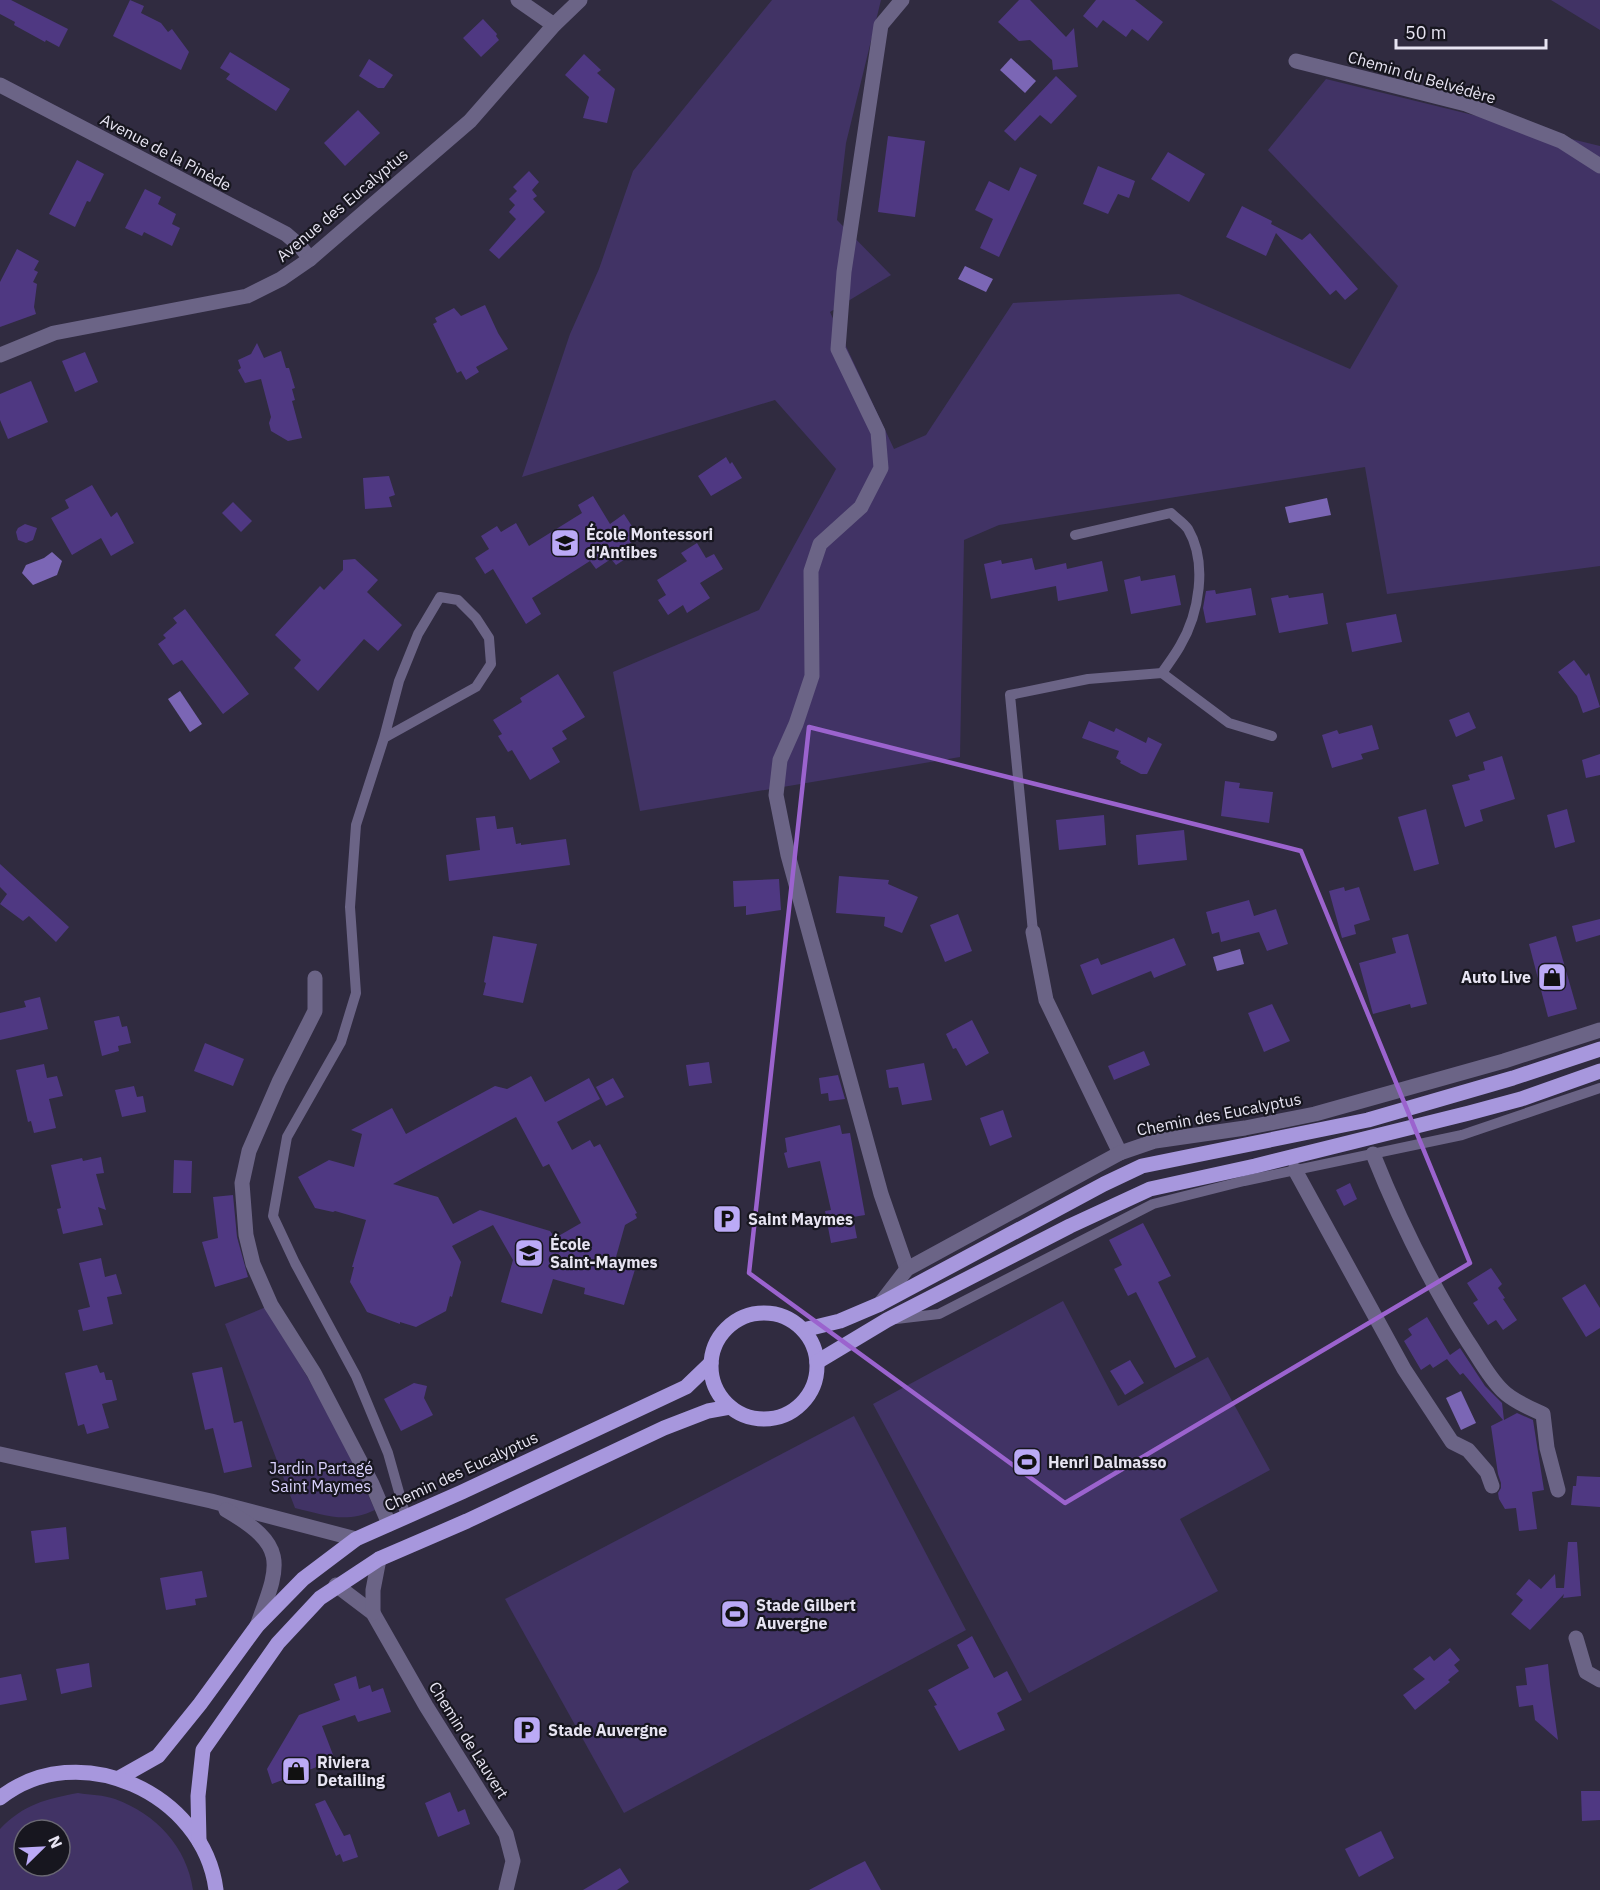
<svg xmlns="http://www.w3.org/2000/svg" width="1600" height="1890" viewBox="0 0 1600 1890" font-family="'IBM Plex Sans',sans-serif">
<rect width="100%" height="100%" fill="#302b40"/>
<!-- green -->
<g fill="#413365" fill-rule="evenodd">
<path d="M772 0H881L846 143 837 220 891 275 830 312 894 449 926 435 1013 303 1179 294 1350 369 1398 286 1268 150 1326 79 1600 146V566L1387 594 1365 467 999 525 964 540 960 757 640 811 613 672 759 610 836 469 775 400 522 477 570 334 599 269 633 171Z"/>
<path d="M1551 0H1600V30Z"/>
<path d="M1063 1301 1118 1406 1208 1357 1270 1470 1180 1519 1218 1591 1029 1693 873 1404Z"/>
<path d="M266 1307 338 1429 375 1510C345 1524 325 1515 295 1508L225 1324Z"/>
<path d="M854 1416 966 1630 624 1813 505 1599Z"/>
<path d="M78 1793C90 1795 104 1795 115 1799 156 1814 187 1847 193 1890H0V1829C24 1804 46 1799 78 1793ZM24 1830H60V1866H24Z"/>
</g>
<!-- water -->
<g fill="#7b66b5">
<path d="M1011 58 1036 81 1025 93 1000 70Z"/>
<path d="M965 266 993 279 986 292 958 279Z"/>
<path d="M1327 498 1331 515 1289 523 1285 507Z"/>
<path d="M52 552 62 561 57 575 33 585 22 573 26 565 44 558Z"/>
<path d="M180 691 202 724 190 732 168 699Z"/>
<path d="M1240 949 1244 964 1217 971 1213 957Z"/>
<path d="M1461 1391 1476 1423 1461 1430 1446 1398Z"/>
</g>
<!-- building -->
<g fill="#4f3882" fill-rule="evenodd">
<path d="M0 0H11L68 29 59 47 46 40 45 42 14 25 15 22 0 14Z"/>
<path d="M130 0 144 6 141 13 161 23 168 32 172 29 189 52 181 70 113 36Z"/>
<path d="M1019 0H1030L1066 37 1074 28 1078 67 1053 70 1052 60 1030 40 1019 41 998 22Z"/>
<path d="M1096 0H1135L1163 22 1148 41 1132 29 1126 37 1103 20 1097 28 1083 16Z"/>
<path d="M483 19 497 34 496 36 499 40 481 57 463 38Z"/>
<path d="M230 52 290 89 276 111 226 79 230 74 220 68Z"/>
<path d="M584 54 601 70 597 73 615 89 607 123 583 118 589 97 565 75Z"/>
<path d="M369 59 393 75 384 88H378L359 76Z"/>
<path d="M1056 76 1077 96 1051 124 1040 115 1015 141 1004 131Z"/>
<path d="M358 110 380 133 345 166 324 143Z"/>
<path d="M888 136 925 141 915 217 878 212Z"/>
<path d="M1168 152 1205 174 1189 202 1151 179Z"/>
<path d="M77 160 104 174 90 202 87 201 75 227 49 214Z"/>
<path d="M1098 166 1135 181 1129 198 1118 194 1108 214 1083 204Z"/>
<path d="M1020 167 1037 175 999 257 980 248 993 219 975 210 989 181 1009 191Z"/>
<path d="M529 171 539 182 532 190 537 196 533 199 545 212 499 259 489 250 516 219 509 212 515 205 509 199 517 191 513 187Z"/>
<path d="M145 189 161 197 158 204 176 214 172 224 180 228 172 246 144 232 142 236 125 228Z"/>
<path d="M1242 206 1272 221 1271 224 1302 240 1310 233 1358 289 1345 300 1336 290 1330 295 1276 233 1266 256 1226 237Z"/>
<path d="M17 249 39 261 34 270 38 272 33 282 37 284 34 307 36 314 0 327V282Z"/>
<path d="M485 305 498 333 508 349 476 367 479 372 466 380 461 371 457 373 433 324 437 322 435 318 454 308 461 316Z"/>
<path d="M257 343 264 358 281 351 286 368H289L295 388 292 389 295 400 292 401 302 438 288 441 271 431 269 423 271 417 261 379 245 383 238 370 241 368 238 360 251 354Z"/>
<path d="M85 352 98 382 75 392 62 361Z"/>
<path d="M31 381 48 422 8 439 0 420V394Z"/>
<path d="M726 457 730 464 732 462 742 478 711 496 698 476Z"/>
<path d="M389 476 395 495 389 497 392 507 365 509 363 478Z"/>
<path d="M92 485 111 517 117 512 134 543 111 556 101 538 72 555 51 518 69 508 65 500Z"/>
<path d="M593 496 610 524 624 514 639 537 624 547 630 556 616 565 611 559 596 569 590 561 532 598 541 614 526 624 493 569 485 574 475 558 489 549 481 536 497 526 501 532 516 523 529 546 582 513 578 505Z"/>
<path d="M233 502 252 521 241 532 222 513Z"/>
<path d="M25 524 37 528 33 540 26 543 18 540 16 532 18 528Z"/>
<path d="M697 543 706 558 714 554 723 569 700 583 710 598 687 613 683 605 668 615 658 600 666 595 657 580 687 561 681 553Z"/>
<path d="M1032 558 1035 570 1066 563 1067 569 1102 561 1108 591 1058 601 1056 586 991 599 984 564 1001 560 1002 564Z"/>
<path d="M355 559 378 580 367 592 402 625 378 651 364 639 318 691 294 668 301 660 275 635 320 586 324 590 343 570V560Z"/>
<path d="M1175 575 1181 605 1131 614 1124 580 1140 576 1141 581Z"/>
<path d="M1251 588 1256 615 1206 623 1203 608 1206 591 1215 590 1216 594Z"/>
<path d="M1323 593 1328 624 1279 633 1271 598 1288 595 1289 598Z"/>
<path d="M185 609 249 694 223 714 182 660 173 665 158 644 166 638 163 635 177 623 173 618Z"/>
<path d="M1396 614 1402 642 1352 652 1346 623Z"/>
<path d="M1574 660 1586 676 1589 673 1600 707 1583 713 1577 696 1558 672Z"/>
<path d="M558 674 585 717 562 731 567 739 552 748 560 762 530 780 512 750 508 752 498 736 502 734 493 720 522 702 520 698Z"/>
<path d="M1469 712 1476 728 1456 737 1449 720Z"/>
<path d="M1089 721 1114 732 1116 728 1146 743 1148 737 1162 744 1147 774H1141L1120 763 1121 761 1116 758 1119 751 1082 738Z"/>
<path d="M1372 725 1379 749 1361 754 1363 759 1332 768 1322 735 1337 730 1339 734Z"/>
<path d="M1600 754V775L1586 778 1582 760Z"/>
<path d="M1502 756 1515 799 1480 810 1483 821 1465 827 1452 785 1470 780 1468 775 1485 770 1483 762Z"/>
<path d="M1225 781 1240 783 1239 788 1273 792 1269 823 1221 816Z"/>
<path d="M1426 809 1439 864 1414 871 1398 817Z"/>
<path d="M1567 809 1575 842 1555 848 1547 815Z"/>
<path d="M1104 815 1106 845 1059 850 1056 820Z"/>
<path d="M495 816 497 829 513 827 516 844 521 843V845L566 839 570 865 449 881 446 855 480 850 476 818Z"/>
<path d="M1184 830 1187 860 1138 865 1136 835Z"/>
<path d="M0 864 69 927 56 942 29 916 23 921 0 904 7 894 0 887Z"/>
<path d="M839 876 889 880 888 884 918 897 902 933 884 926 885 917 836 913Z"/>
<path d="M779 879 781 910 746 915V906L734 907 733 881Z"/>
<path d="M1344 887 1345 891 1359 887 1370 920 1354 925 1356 934 1342 938 1329 891Z"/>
<path d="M1249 900 1254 916 1276 909 1288 944 1267 951 1259 932 1221 942 1219 932 1212 934 1206 912Z"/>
<path d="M958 914 972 951 945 962 930 925Z"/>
<path d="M1600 919V935L1576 942 1572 926Z"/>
<path d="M1408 934 1427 1004 1411 1008 1410 1004 1373 1014 1359 963 1396 953 1392 938Z"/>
<path d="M493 936 537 944 523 1003 483 995 486 983 484 982Z"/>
<path d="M1556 936 1577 1009 1548 1017 1529 944Z"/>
<path d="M1174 938 1186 965 1154 978 1151 971 1092 995 1080 965 1098 958 1101 965Z"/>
<path d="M40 997 48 1029 0 1040V1013L26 1007 24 1001Z"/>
<path d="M1272 1004 1290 1041 1264 1052 1248 1013Z"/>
<path d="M119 1016 122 1027 127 1026 131 1043 118 1046 119 1051 102 1056 94 1021Z"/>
<path d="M972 1020 989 1053 966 1066 956 1048 953 1049 946 1034Z"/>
<path d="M205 1043 244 1059 233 1086 194 1071Z"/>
<path d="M1144 1051 1150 1065 1114 1080 1108 1066Z"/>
<path d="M709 1062 712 1083 689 1086 686 1065Z"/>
<path d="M924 1063 932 1100 902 1105 898 1087 889 1088 886 1070Z"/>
<path d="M44 1064 47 1078 57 1076 63 1096 49 1099 56 1128 34 1133 31 1121 28 1122 16 1070Z"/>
<path d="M838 1075 845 1099 829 1101 828 1093 821 1094 819 1078Z"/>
<path d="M531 1076 545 1102 589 1078 600 1099 557 1122 572 1150 590 1140 594 1147 600 1144 637 1213 635 1214 637 1218 625 1225 616 1257 637 1263 624 1305 584 1294 585 1288 553 1279 542 1314 501 1302 513 1260 493 1225 452 1246 461 1262 452 1297 450 1296 446 1311 416 1327 400 1322V1324L367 1312 350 1282 354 1267H352L366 1220 335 1211 333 1212 315 1208 298 1177 329 1160 354 1167 362 1134 351 1130 392 1108 406 1134 495 1086 507 1089ZM516 1117 543 1167 549 1164 581 1223 555 1238 550 1231 480 1210 453 1224 438 1197 393 1184Z"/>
<path d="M613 1078 624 1097 606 1106 596 1087Z"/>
<path d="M134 1086 137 1097 143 1096 146 1112 122 1117 115 1090Z"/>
<path d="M1003 1110 1012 1137 990 1146 980 1118Z"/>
<path d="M840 1125 842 1134 850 1133 865 1215 853 1217 857 1238 831 1243 825 1211 831 1210 820 1161 788 1168 784 1153 787 1152 785 1138Z"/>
<path d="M101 1157 104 1173 96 1174 106 1210 98 1207 103 1225 63 1234 57 1209 61 1208 51 1165 82 1158 83 1161Z"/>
<path d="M174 1160 192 1161 191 1193H173Z"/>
<path d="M1350 1183 1357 1199 1344 1206 1336 1190Z"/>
<path d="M233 1195 237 1237 248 1277 215 1287 202 1242 218 1238 213 1197Z"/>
<path d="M1143 1223 1171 1276 1158 1282 1196 1357 1175 1368 1136 1292 1128 1296 1114 1269 1122 1265 1109 1240Z"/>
<path d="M101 1258 105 1277 116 1274 122 1294 107 1297 113 1324 83 1331 78 1310 90 1307 79 1263Z"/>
<path d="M1491 1268 1502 1284 1498 1288 1505 1298 1503 1299 1517 1320 1503 1330 1496 1320 1488 1325 1473 1303 1478 1300 1467 1283Z"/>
<path d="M1585 1284 1600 1308V1328L1586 1337 1562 1298Z"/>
<path d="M1427 1317 1450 1355 1460 1348 1485 1386 1502 1403 1504 1420 1517 1413 1533 1420 1544 1490 1532 1492 1537 1529 1519 1531 1516 1508 1505 1509 1499 1499 1498 1493 1501 1488V1483L1498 1474 1491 1426 1503 1420 1463 1373 1460 1375 1447 1359 1433 1368 1430 1364 1421 1370 1404 1341 1412 1335 1408 1329Z"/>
<path d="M1130 1360 1144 1383 1125 1395 1110 1371Z"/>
<path d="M97 1365 100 1373 104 1372 106 1380H112L117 1400 102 1404 109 1428 87 1434 84 1424 78 1426 65 1373Z"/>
<path d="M222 1367 234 1423 242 1421 252 1467 224 1473 213 1428 205 1430 192 1373Z"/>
<path d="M414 1383 427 1386 424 1398 433 1415 401 1431 384 1399Z"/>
<path d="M1577 1476 1600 1477V1507L1571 1505 1573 1486H1576Z"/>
<path d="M66 1527 69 1559 35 1563 31 1531Z"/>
<path d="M1568 1542H1577L1581 1596 1563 1598 1564 1594 1530 1630 1511 1614 1523 1600 1516 1594 1529 1579 1541 1589 1555 1574 1556 1588H1564Z"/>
<path d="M202 1571 207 1597 195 1599 196 1605 166 1610 160 1578Z"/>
<path d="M972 1636 994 1678 1007 1671 1022 1700 997 1713 1005 1730 959 1751 934 1706 937 1705 928 1690 969 1668 957 1645Z"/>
<path d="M1450 1648 1460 1660 1454 1665 1459 1671 1448 1680 1450 1682 1415 1710 1403 1695 1425 1679 1413 1669 1430 1656 1434 1661Z"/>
<path d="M89 1663 92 1687 61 1694 56 1669Z"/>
<path d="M1548 1664 1550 1684 1558 1740 1535 1720 1533 1705 1519 1707 1516 1686 1527 1685 1525 1668Z"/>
<path d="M21 1674 27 1700 0 1705V1678Z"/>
<path d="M356 1676 359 1689 370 1685 372 1692 383 1688 391 1712 358 1722 355 1715 322 1726 335 1760 272 1784 267 1769 299 1715 340 1700 334 1684Z"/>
<path d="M1581 1791H1600V1820L1582 1821Z"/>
<path d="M450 1792 458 1812 465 1809 470 1824 438 1837 425 1803Z"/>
<path d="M325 1800 344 1836 350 1834 358 1857 343 1862 340 1854 336 1856 315 1804Z"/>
<path d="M1381 1831 1394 1858 1359 1877 1345 1849Z"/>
<path d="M865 1861 881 1890H809L847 1870Z"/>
<path d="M620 1868 629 1882 617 1890H583Z"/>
</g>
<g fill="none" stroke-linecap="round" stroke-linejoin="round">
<!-- lane -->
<g stroke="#6b6486" stroke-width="10">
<path d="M1075 535 1171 513C1176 518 1184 523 1188 529 1208 563 1199 614 1180 646 1175 655 1168 664 1162 673"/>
<path d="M384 738 399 681 418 634 440 597 458 600 476 618 489 638 491 664 476 687 384 738 356 825 350 907 356 993 341 1042 287 1137 273 1216 295 1263 356 1376 388 1453 406 1517"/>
<path d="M1033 932 1010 695 1088 679 1162 673 1229 723 1272 736"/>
<path d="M896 1319 939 1314 1153 1204 1244 1181 1462 1135 1600 1088"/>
</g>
<!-- street -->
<g stroke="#6b6486" stroke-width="15">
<path d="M518 0 554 25"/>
<path d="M902 0 881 25 844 272 838 349 878 432 881 468 861 507 820 544 811 571 812 676 796 724 780 760 776 795 788 855 881 1194 907 1269"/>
<path d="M1296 61 1466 104 1561 141 1600 166"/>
<path d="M0 85 286 234 300 246 310 259"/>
<path d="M0 355 54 333 247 296 281 279 310 259 470 121 554 25 580 0"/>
<path d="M1033 932 1046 1000 1120 1153"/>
<path d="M315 978V1011L279 1082 249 1151 242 1183 246 1235 253 1264 271 1305 314 1373 372 1484 389 1524"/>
<path d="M1373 1154C1399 1219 1430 1283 1468 1342 1479 1358 1489 1378 1503 1391 1513 1401 1530 1408 1543 1414L1547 1448 1558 1490"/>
<path d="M1295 1170 1404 1369 1452 1442 1468 1450 1487 1472 1492 1486"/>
<path d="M880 1304 907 1269 1120 1153 1155 1141 1245 1128 1315 1114 1504 1061 1600 1030"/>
<path d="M0 1454 211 1501 356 1539"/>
<path d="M226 1510C290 1547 279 1565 257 1626"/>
<path d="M336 1585 373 1613 426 1706 506 1834 513 1861 506 1890"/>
<path d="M373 1613V1590L379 1559"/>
<path d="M1576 1638 1586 1672 1600 1680"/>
</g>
<!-- primary -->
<g stroke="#a797dd" stroke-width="15">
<circle cx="764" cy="1366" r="53"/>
<path d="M803 1330 840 1321 880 1304 1104 1184 1142 1166 1368 1120 1513 1078 1600 1049"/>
<path d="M817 1362 887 1320 1070 1226 1150 1189 1255 1166 1469 1113 1521 1099 1600 1071"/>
<path d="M119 1778 158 1756 200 1704 257 1626 303 1579 356 1539 462 1492 686 1387 711 1363"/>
<path d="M0 1798C78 1736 204 1793 216 1890"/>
<path d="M199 1841 198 1796 203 1750 278 1643 320 1598 379 1559 467 1521 664 1428 708 1411 730 1407"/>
</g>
</g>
<!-- marked area -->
<path fill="none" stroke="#9b63ce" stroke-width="4.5" stroke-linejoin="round" d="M809 727 1301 851 1470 1263 1065 1503 749 1273Z"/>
<!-- icons -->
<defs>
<g id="school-square" transform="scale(1.5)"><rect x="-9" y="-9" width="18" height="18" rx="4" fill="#bbaaf6" stroke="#17161f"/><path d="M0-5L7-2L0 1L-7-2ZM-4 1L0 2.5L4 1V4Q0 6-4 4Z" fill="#111"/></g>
<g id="shop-square" transform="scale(1.5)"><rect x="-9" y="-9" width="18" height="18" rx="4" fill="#bbaaf6" stroke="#17161f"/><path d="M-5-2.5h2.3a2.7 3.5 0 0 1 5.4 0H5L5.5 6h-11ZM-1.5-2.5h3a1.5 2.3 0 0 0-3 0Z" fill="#111"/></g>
<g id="parking-square" transform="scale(1.5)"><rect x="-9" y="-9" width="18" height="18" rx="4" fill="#bbaaf6" stroke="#17161f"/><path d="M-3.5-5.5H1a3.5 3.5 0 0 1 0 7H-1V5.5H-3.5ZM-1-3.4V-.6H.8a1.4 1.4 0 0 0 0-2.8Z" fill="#111"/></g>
<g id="stadium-square" transform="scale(1.5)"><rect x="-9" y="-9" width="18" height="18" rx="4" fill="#bbaaf6" stroke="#17161f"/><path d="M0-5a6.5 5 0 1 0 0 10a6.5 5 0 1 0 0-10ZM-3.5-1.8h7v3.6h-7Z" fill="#111"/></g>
</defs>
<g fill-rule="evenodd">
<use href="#school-square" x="565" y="543"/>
<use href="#shop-square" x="1552" y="977"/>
<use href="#parking-square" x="727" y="1219"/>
<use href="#school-square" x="529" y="1253"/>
<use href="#stadium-square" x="1027" y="1462"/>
<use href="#stadium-square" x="735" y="1614"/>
<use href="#parking-square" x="527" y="1730"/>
<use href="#shop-square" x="296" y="1771"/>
</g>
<g text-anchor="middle" stroke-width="4.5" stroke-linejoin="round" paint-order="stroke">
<!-- street labels -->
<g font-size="16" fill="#e7e4f2" stroke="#17161f">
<text transform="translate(1422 77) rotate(16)" y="6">Chemin du Belvédère</text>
<text transform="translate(166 152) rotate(28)" y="6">Avenue de la Pinède</text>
<text transform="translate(342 205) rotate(-40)" y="6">Avenue des Eucalyptus</text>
<text transform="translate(1219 1114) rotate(-11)" y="6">Chemin des Eucalyptus</text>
<text transform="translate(461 1471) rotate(-25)" y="6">Chemin des Eucalyptus</text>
<text transform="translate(469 1740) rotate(58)" y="6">Chemin de Lauvert</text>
</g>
<!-- poi labels -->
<g font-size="16" font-weight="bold" fill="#e7e4f2" stroke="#17161f" text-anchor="start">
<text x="586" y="540">École Montessori<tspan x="586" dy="18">d'Antibes</tspan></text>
<text x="1531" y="983" text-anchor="end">Auto Live</text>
<text x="748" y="1225">Saint Maymes</text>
<text x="550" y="1250">École<tspan x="550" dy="18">Saint-Maymes</tspan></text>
<text x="1048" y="1468">Henri Dalmasso</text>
<text x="756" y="1611">Stade Gilbert<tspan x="756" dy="18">Auvergne</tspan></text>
<text x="548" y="1736">Stade Auvergne</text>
<text x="317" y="1768">Riviera<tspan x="317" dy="18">Detailing</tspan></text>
</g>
<!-- park labels -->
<g font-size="16" fill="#dbd3fe" stroke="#17161f">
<text x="321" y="1474">Jardin Partagé<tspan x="321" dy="18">Saint Maymes</tspan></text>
</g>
</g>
<!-- north arrow -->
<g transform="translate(42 1848) rotate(66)"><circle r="28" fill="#17161f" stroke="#6a6873" stroke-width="1.5"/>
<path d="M0-4.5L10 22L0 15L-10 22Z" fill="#bbaaf6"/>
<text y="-9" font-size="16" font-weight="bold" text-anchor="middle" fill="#e7e4f2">N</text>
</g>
<!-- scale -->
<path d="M1396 39v9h150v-9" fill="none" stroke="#e7e4f2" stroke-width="3"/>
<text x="1405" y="39" font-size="18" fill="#e7e4f2" stroke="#17161f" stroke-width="4.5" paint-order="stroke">50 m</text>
</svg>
